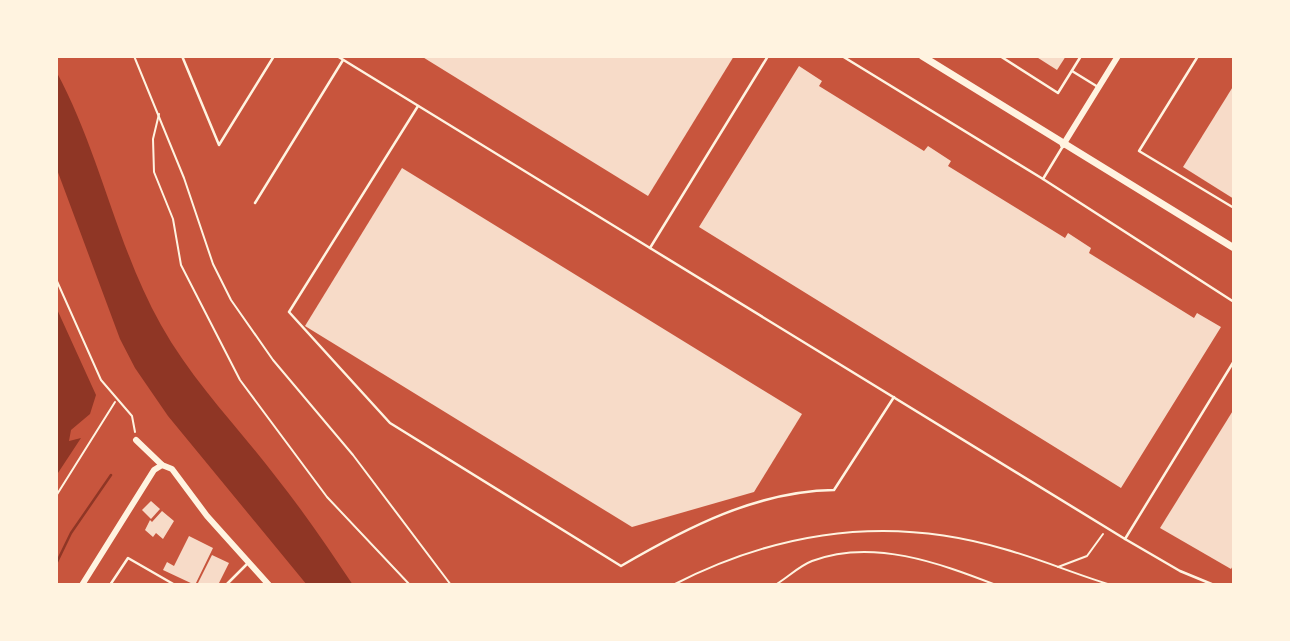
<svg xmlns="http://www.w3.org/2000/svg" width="1290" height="641" viewBox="0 0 1290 641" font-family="Literata,serif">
<rect width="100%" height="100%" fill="#c8553d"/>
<!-- water -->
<g fill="#8f3625">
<path d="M56 71C100 152 116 245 161 325 193 382 237 426 276 477 304 512 328 548 353 585H307L168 416 135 368 120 339 56 167Z"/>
<path d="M56 307 96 395 90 414 71 430 69 441 81 438 56 476Z"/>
</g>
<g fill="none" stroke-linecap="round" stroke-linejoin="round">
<!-- stream -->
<path stroke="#8f3625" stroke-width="2.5" d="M56 564 71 533 111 475"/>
</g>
<!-- building -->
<g fill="#f7dbc8">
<path d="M421 56H734L648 196Z"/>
<path d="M1035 56H1066L1057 70Z"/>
<path d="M799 66 822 81 819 86 924 151 928 146 951 161 948 166 1065 238 1068 233 1091 248 1089 253 1194 318 1197 313 1221 327 1121 488 699 227Z"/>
<path d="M1234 85V199L1183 167Z"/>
<path d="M402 168 802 414 754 492 632 527 305 326Z"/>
<path d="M1234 409V564L1231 569 1160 528Z"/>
<path d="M151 501 160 509 151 519 142 510Z"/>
<path d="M162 511 174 521 163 539 156 533 153 537 145 530 150 520 152 522Z"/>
<path d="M189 536 213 548 195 585 163 570 167 562 174 566Z"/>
<path d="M212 555 229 563 218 585H197Z"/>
</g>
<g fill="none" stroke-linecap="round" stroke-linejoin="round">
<!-- path -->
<g stroke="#fff3e0" stroke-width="2">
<path d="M134 56 184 178 213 264 231 300 273 360 353 455 451 585"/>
<path d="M159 114 153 139 154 172 173 219 181 265 240 380 327 497 410 585"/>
<path d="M56 279 101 380 132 416 135 432"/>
<path d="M56 496 115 402"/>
<path d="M1058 567 1087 556 1103 534"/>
<path d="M673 585C778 531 890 515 1004 549 1040 559 1075 574 1111 585"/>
<path d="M775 585C787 578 799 566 812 561 872 538 939 563 996 585"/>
</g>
<!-- service -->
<g stroke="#fff3e0" stroke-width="2.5">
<path d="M182 56 219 145 274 56"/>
<path d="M337 56 650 248"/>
<path d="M768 56 650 248 1125 539 1234 361"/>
<path d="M842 56 1043 179 1234 302"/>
<path d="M1000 56 1058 93 1081 56"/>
<path d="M1198 56 1139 151 1234 208"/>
<path d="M1072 71 1098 87"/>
<path d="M418 106 289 312 390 423 621 566C686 528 757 491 834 490L894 397"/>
<path d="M1043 179 1063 146"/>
<path d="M255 203 343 60"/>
<path d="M1125 539 1180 571 1214 585"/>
<path d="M110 585 128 558 175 585"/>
<path d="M226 585 248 563"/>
</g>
<!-- minor -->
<g stroke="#fff3e0" stroke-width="6">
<path d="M1063 145 1118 56"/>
<path d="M136 440 162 465 172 469 207 516 269 585"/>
<path d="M82 585 154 470 162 465"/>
</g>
<!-- tertiary -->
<path stroke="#fff3e0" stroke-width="7" d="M922 56 1234 248"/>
</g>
<!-- border -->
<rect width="1290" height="641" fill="none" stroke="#fff3e0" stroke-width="116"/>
</svg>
